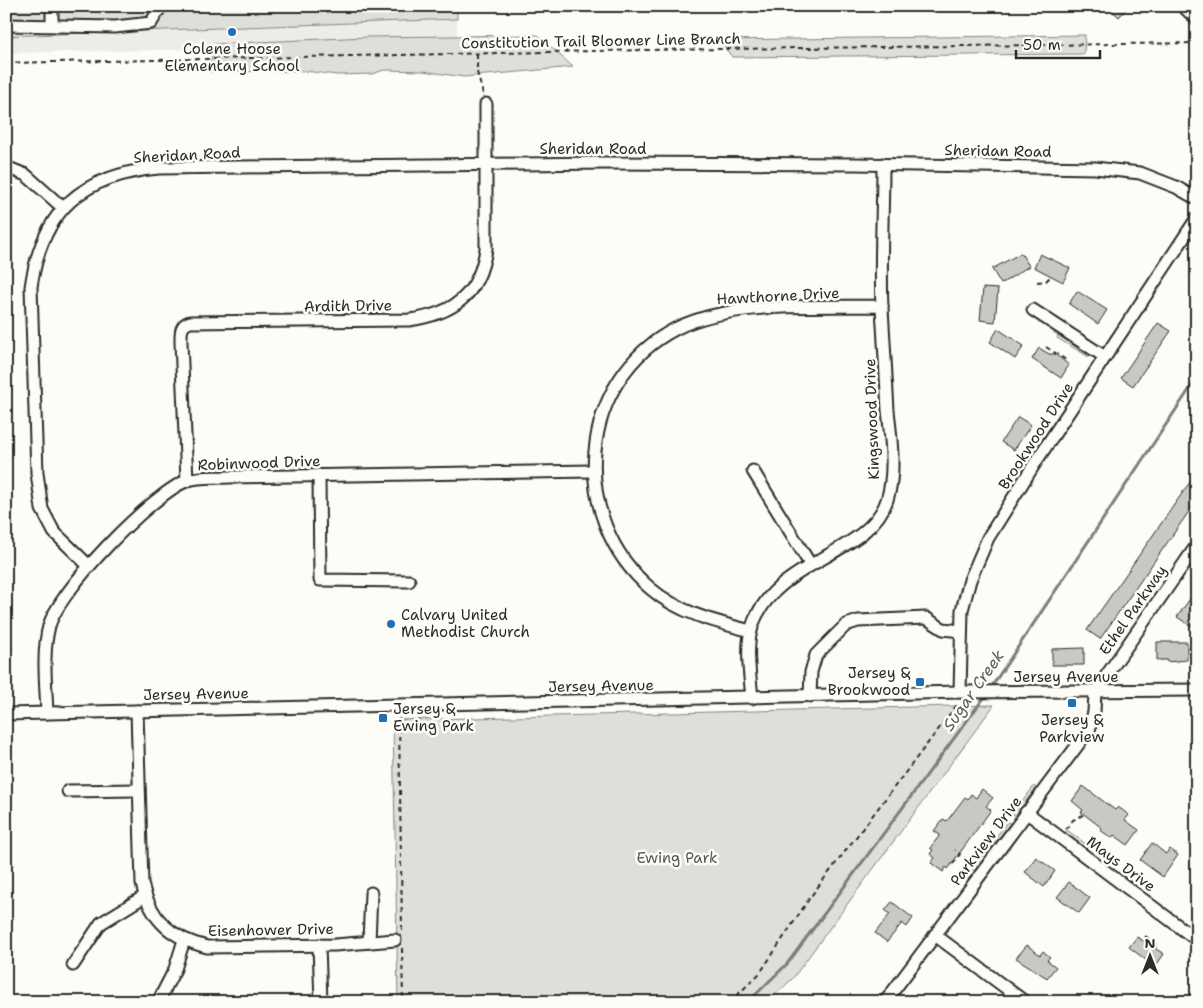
<svg xmlns="http://www.w3.org/2000/svg" width="1203" height="1008" viewBox="0 0 1203 1008" font-family="'Shantell Sans',sans-serif">
<rect width="100%" height="100%" fill="#fdfcf7"/>
<filter id="ink" filterUnits="userSpaceOnUse"><feTurbulence type="fractalNoise" baseFrequency=".02" numOctaves="2"/><feDisplacementMap in="SourceGraphic" scale="10" xChannelSelector="R" yChannelSelector="G"/><feConvolveMatrix kernelMatrix="1 2 1 2 8 2 1 2 1" color-interpolation-filters="sRGB"/></filter>
<g filter="url(#ink)">
<!-- built -->
<path fill="#edece8" d="M6 6H457V44L6 53Z"/>
<!-- green -->
<g fill="#dfdeda" stroke="#858482">
<path d="M6 6H457V19L6 36Z"/>
<path d="M538 35 573 67 464 77 423 71 384 70 372 74 337 75 305 71 209 72 214 44 367 37Z"/>
<path d="M1085 35 1084 54 732 57 719 40Z"/>
<path d="M1058 335 1086 354 1089 357 1057 338Z"/>
<path d="M994 705 793 978 768 1002H398L393 720Z"/>
<path d="M1034 786 1036 788 1015 816 1013 814Z"/>
<path d="M1007 822 1010 823 974 871 972 869Z"/>
<path d="M1067 830 1090 847 1088 850 1065 833Z"/>
</g>
<g fill="none" stroke-linecap="round" stroke-linejoin="round">
<!-- stream -->
<g stroke="#7e7d7b" stroke-width="3">
<path d="M990 689 1197 378"/>
<path d="M748 1002 787 964 986 695"/>
</g>
</g>
<!-- building -->
<g fill="#c9c8c4" stroke="#2b2b2b">
<path d="M1107 6H1129L1119 17Z"/>
<path d="M1021 253 1029 266 1001 284 992 269Z"/>
<path d="M1040 254 1070 268 1063 282 1034 267Z"/>
<path d="M983 288 998 289 995 322 980 320Z"/>
<path d="M1077 291 1107 310 1098 324 1069 304Z"/>
<path d="M1158 323 1171 331 1133 386 1121 378Z"/>
<path d="M998 329 1024 346 1015 359 990 342Z"/>
<path d="M1039 348 1049 354H1055L1069 365 1061 378 1032 359Z"/>
<path d="M1018 417 1031 425 1014 450 1001 442Z"/>
<path d="M1197 472V500L1100 639 1087 630Z"/>
<path d="M1197 589V617L1191 626 1177 617Z"/>
<path d="M1157 642H1187V660L1167 662V660H1157Z"/>
<path d="M1084 648V665H1052V649Z"/>
<path d="M1083 786 1115 810 1118 807 1129 815 1125 820 1139 830 1128 845 1114 835 1112 838 1100 830 1102 828 1081 812 1083 810 1072 801Z"/>
<path d="M982 789 993 798 986 806 991 810 948 869 946 867 943 872 931 863 935 858 930 854 933 850 930 848 940 835 934 831 943 819 947 821 965 797 968 799 971 794 976 798Z"/>
<path d="M1152 843 1166 854 1170 849 1178 855 1163 877 1140 860Z"/>
<path d="M1036 857 1055 871 1044 887 1025 872Z"/>
<path d="M1069 882 1090 898 1079 913 1057 897Z"/>
<path d="M892 902 913 918 907 927 902 923 887 942 875 933 890 914 885 910Z"/>
<path d="M1137 937 1164 954 1155 967 1129 947Z"/>
<path d="M1027 945 1040 955 1043 951 1050 957 1047 960 1056 967 1047 978 1016 958Z"/>
</g>
<g fill="none" stroke-linecap="round" stroke-linejoin="round">
<!-- minor casing -->
<g stroke="#2b2b2b" stroke-width="15">
<g id="minor">
<path d="M52 6V25"/>
<path d="M6 25 115 27 151 23 161 6"/>
<path d="M6 167 26 175 62 207"/>
<path d="M1033 310 1105 357"/>
<path d="M753 471 810 564"/>
<path d="M319 475 320 580 409 581"/>
<path d="M187 481 181 342C181 333 180 325 190 322L409 320C454 314 479 295 486 249V104"/>
<path d="M89 566 54 532 42 509 37 473 31 287C42 210 82 175 159 168L605 163 854 164 1095 168 1140 173 1176 187 1197 199"/>
<path d="M751 631C716 622 679 613 651 589 567 518 577 379 677 328 733 300 820 308 882 306"/>
<path d="M960 692 962 610 970 580 988 538 1037 460 1197 218"/>
<path d="M810 696 811 672 816 655 846 625 858 621 926 618 943 629 961 631"/>
<path d="M752 698C750 676 746 650 751 630 771 560 868 557 887 500 896 472 891 439 888 410 886 376 884 342 882 308 880 260 883 212 883 164"/>
<path d="M137 711 142 884C151 920 171 938 207 947L335 945 395 940"/>
<path d="M47 713C46 685 42 653 49 626 60 589 150 496 186 481 198 476 215 478 228 477L592 471"/>
<path d="M6 714 960 692 1197 690"/>
<path d="M68 791 138 790"/>
<path d="M1026 812 1197 940"/>
<path d="M935 935 1025 1002"/>
<path d="M369 942 371 893"/>
<path d="M319 945 321 1002"/>
<path d="M73 965 101 923 145 896"/>
<path d="M158 1002 175 969 184 940"/>
<path d="M885 1002 1089 730 1094 712 1095 692 1197 545"/>
</g>
</g>
<!-- major casing -->
<g stroke="#2b2b2b" stroke-width="18">
<path id="major" d="M1185 6 1197 17"/>
</g>
<!-- path -->
<g stroke="#2b2b2b" stroke-width="2" stroke-dasharray="5 4" stroke-linecap="butt">
<path d="M477 54V72L483 94"/>
<path d="M6 63 646 50 1197 43"/>
<path d="M1037 282 1046 281 1050 277"/>
<path d="M1046 347 1066 360"/>
<path d="M399 718 402 931"/>
<path d="M1066 829 1073 820 1083 815"/>
<path d="M953 864 960 854 955 850"/>
<path d="M1145 936 1158 946 1156 947"/>
<path d="M402 948 403 1002"/>
<path d="M730 1002 760 973 811 896 957 705"/>
</g>
<!-- minor -->
<use href="#minor" stroke="#fdfcf7" stroke-width="11"/>
<!-- major -->
<use href="#major" stroke="#fdfcf7" stroke-width="14"/>
</g>
</g>
<!-- markers -->
<g fill="#1f6fb2" stroke="#fdfcf7" stroke-width="2">
<circle cx="232" cy="32" r="5"/>
<circle cx="391" cy="624" r="5"/>
<rect x="915" y="677" width="10" height="10" rx="2.5"/>
<rect x="1067" y="698" width="10" height="10" rx="2.5"/>
<rect x="378" y="713" width="10" height="10" rx="2.5"/>
</g>
<g text-anchor="middle" stroke-width="5" stroke-linejoin="round" paint-order="stroke">
<!-- street labels -->
<g font-size="15" fill="#2b2b2b" stroke="#fdfcf7">
<text transform="translate(601 41) rotate(-1)" y="5">Constitution Trail Bloomer Line Branch</text>
<text x="593" y="154">Sheridan Road</text>
<text transform="translate(998 151) rotate(1)" y="5">Sheridan Road</text>
<text transform="translate(187 155) rotate(-3)" y="5">Sheridan Road</text>
<text transform="translate(778 296) rotate(-3)" y="5">Hawthorne Drive</text>
<text transform="translate(348 306) rotate(-1)" y="5">Ardith Drive</text>
<text transform="translate(872 419) rotate(-92)" y="5">Kingswood Drive</text>
<text transform="translate(1036 436) rotate(-57)" y="5">Brookwood Drive</text>
<text transform="translate(259 463) rotate(-2)" y="5">Robinwood Drive</text>
<text transform="translate(1133 610) rotate(-55)" y="5">Ethel Parkway</text>
<text x="1066" y="682">Jersey Avenue</text>
<text transform="translate(601 686) rotate(-1)" y="5">Jersey Avenue</text>
<text transform="translate(196 694) rotate(-1)" y="5">Jersey Avenue</text>
<text transform="translate(986 841) rotate(-53)" y="5">Parkview Drive</text>
<text transform="translate(1121 864) rotate(37)" y="5">Mays Drive</text>
<text transform="translate(271 930) rotate(-1)" y="5">Eisenhower Drive</text>
</g>
<!-- poi labels -->
<g font-size="15" fill="#2b2b2b" stroke="#fdfcf7">
<text x="232" y="54">Colene Hoose<tspan x="232" dy="17">Elementary School</tspan></text>
<text x="401" y="620" text-anchor="start">Calvary United<tspan x="401" dy="17">Methodist Church</tspan></text>
<text x="910" y="678" text-anchor="end">Jersey &amp;<tspan x="910" dy="17">Brookwood</tspan></text>
<text x="393" y="714" text-anchor="start">Jersey &amp;<tspan x="393" dy="17">Ewing Park</tspan></text>
<text x="1072" y="725">Jersey &amp;<tspan x="1072" dy="17">Parkview</tspan></text>
</g>
<!-- park labels -->
<g font-size="15" fill="#585857" stroke="#fdfcf7">
<text x="677" y="863">Ewing Park</text>
</g>
<!-- water labels -->
<g font-size="16" font-style="italic" fill="#5b5b5a" stroke="#fdfcf7">
<text transform="translate(973 690) rotate(-55)" y="6">Sugar Creek</text>
</g>
</g>
<!-- margin -->
<rect width="1203" height="1008" fill="none" stroke="#fdfcf7" stroke-width="25"/>
<rect x="12" y="12" width="1178" height="983" fill="none" stroke="#2b2b2b" stroke-width="2" filter="url(#ink)"/>
<!-- north arrow -->
<g transform="translate(1150 956)" stroke="#fdfcf7" stroke-width="4" paint-order="stroke">
<path d="M0-4L9 19L0 12L-9 19Z" fill="#2b2b2b"/>
<text y="-8" font-size="14" font-weight="bold" text-anchor="middle" fill="#2b2b2b">N</text>
</g>
<!-- scale -->
<path d="M1016 50v8h84v-8" fill="none" stroke="#2b2b2b" stroke-width="2.5"/>
<text x="1023" y="50" font-size="15" fill="#2b2b2b" stroke="#fdfcf7" stroke-width="4" paint-order="stroke">50 m</text>
</svg>
